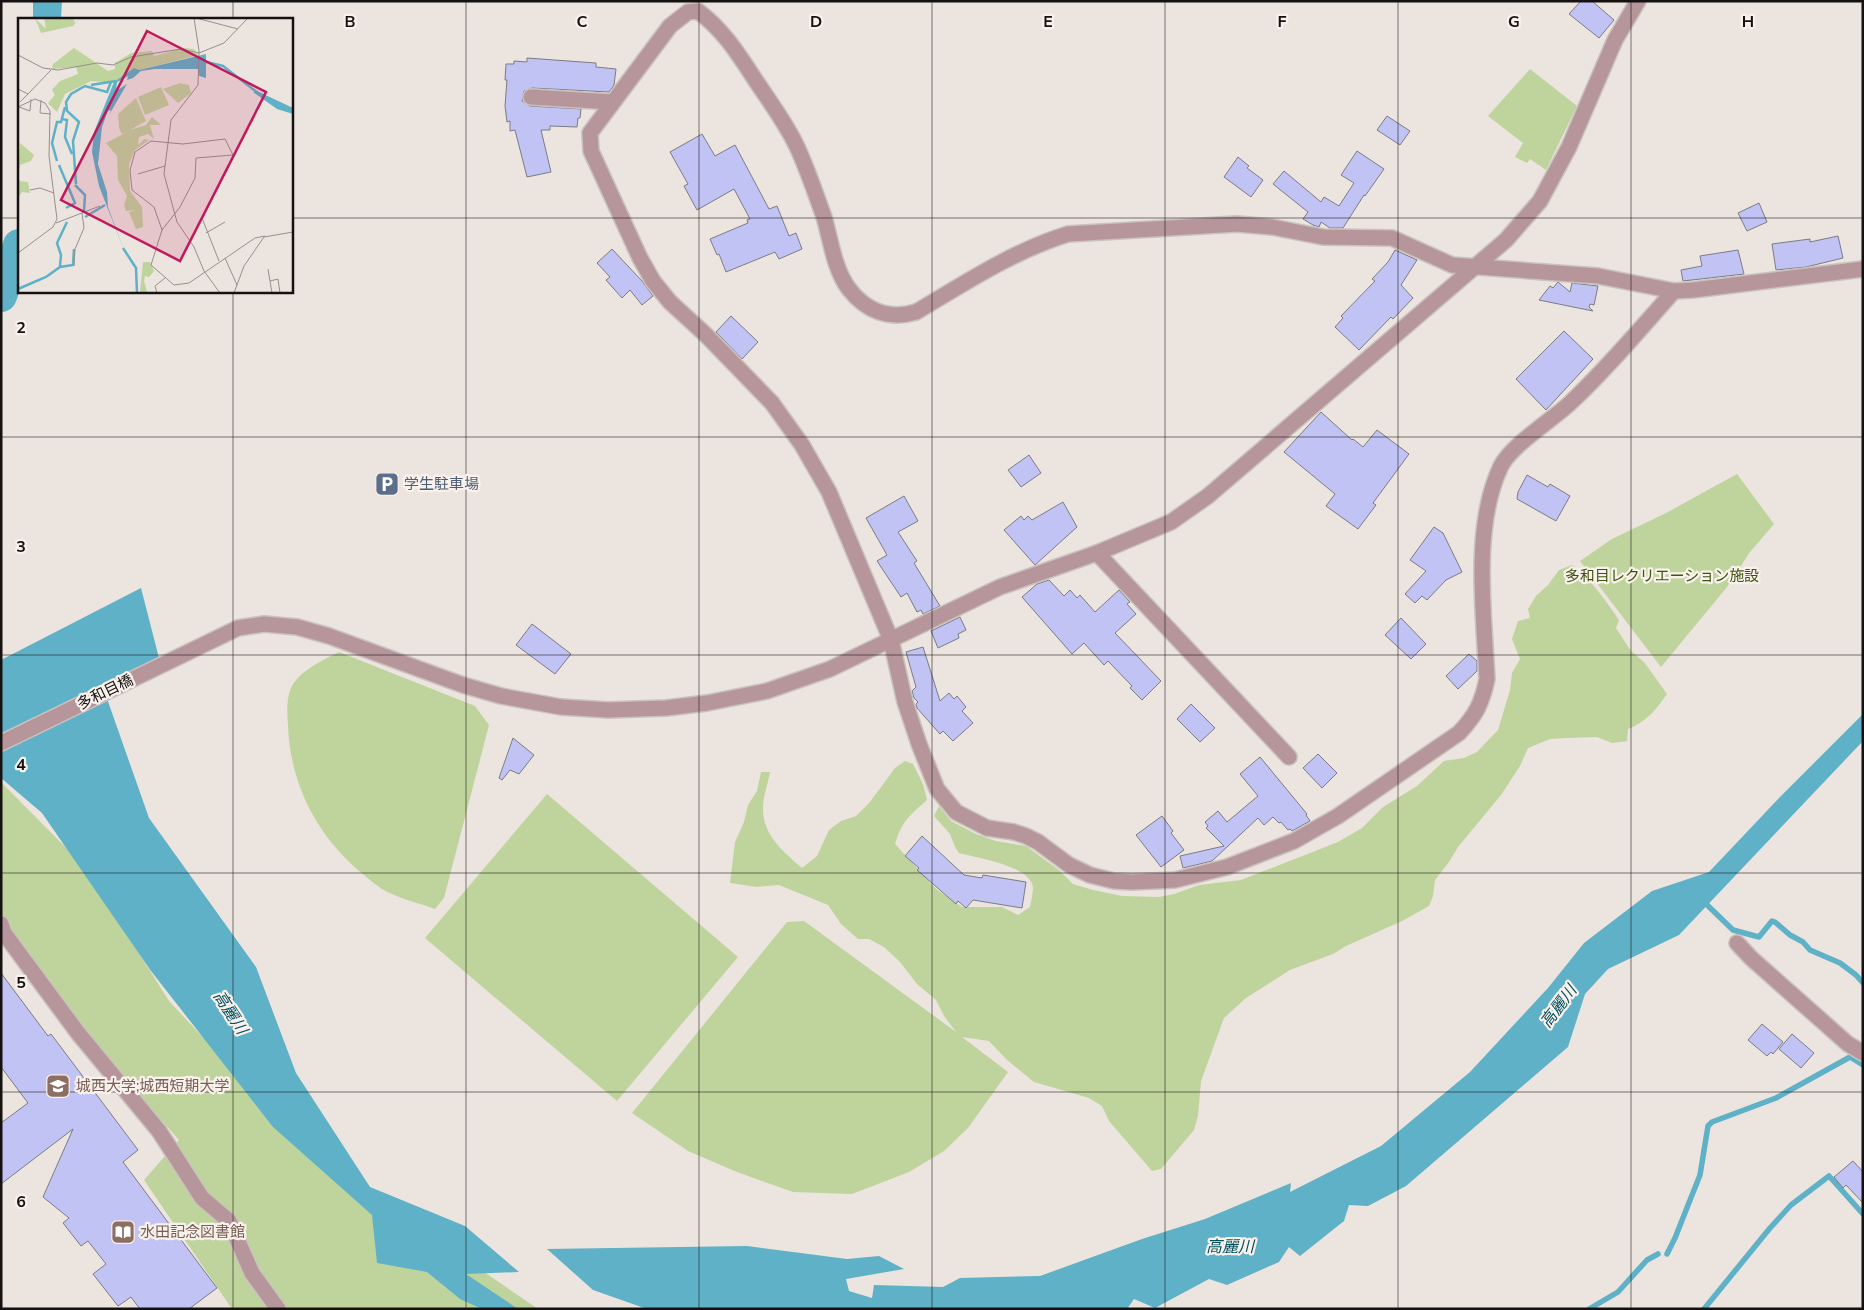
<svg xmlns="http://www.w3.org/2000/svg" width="1864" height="1310" viewBox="0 0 1864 1310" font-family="'Nunito Sans','Noto Sans JP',sans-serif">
<rect width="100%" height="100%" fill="#ece4df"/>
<!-- green -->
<g fill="#bfd49c">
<path d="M1530 69 1577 106 1546 170 1530 159 1527 163 1515 157 1523 143 1488 116Z"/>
<path d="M1737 474 1774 524 1750 552 1727 587 1661 667 1580 561 1612 539 1666 513Z"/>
<path d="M1572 565C1592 580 1605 600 1619 620L1616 628 1631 651 1644 662 1667 694C1656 710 1646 722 1628 729L1627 741 1612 743 1597 737 1567 738 1550 739 1528 748 1520 766 1501 795 1458 847 1449 862 1435 880 1433 896 1429 906 1402 921 1346 946 1333 954 1290 970 1246 998 1224 1018 1201 1081 1198 1116 1194 1130 1161 1169 1152 1171 1109 1121 1102 1106 1089 1098 1034 1082 1007 1060 989 1041 962 1037 1008 1072 968 1128 944 1151 909 1172 852 1194 793 1192 737 1172 688 1151 632 1113 787 922 804 921 956 1032 944 1016 936 1000 917 984 900 962 884 947 869 939H858L841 924 828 905 779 885 757 887 730 883 735 842 744 822 748 805 757 791 761 772H770C768 784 763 796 763 807 762 835 783 851 802 868L817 856 829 830 841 821 856 816 870 802 895 768 905 761 913 764 923 784 927 800C909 816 902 821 895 844L936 889 962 907H1002L1018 915 1030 907C1031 901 1033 893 1033 887 1029 865 977 858 959 853L955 847 950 834 934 816 939 806 951 821 976 834 996 841 1026 846 1059 870 1073 884 1093 890 1122 896 1159 897 1174 894 1199 885 1241 880 1338 842 1362 828 1383 807 1417 786 1444 761 1464 758 1477 752 1498 730 1510 690 1512 673 1520 659 1512 639 1518 621 1530 618 1528 609 1536 596 1548 585 1559 570Z"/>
<path d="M339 652 475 706 489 725 444 898 435 909C419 903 397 898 382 889 376 885 370 880 364 875 318 838 290 785 288 725 287 712 286 696 293 684 303 669 323 660 339 652Z"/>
<path d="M1 782 84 866 169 1001 280 1120 458 1254 538 1309H232L144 1180 179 1140 1 939Z"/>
<path d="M547 794 738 957 617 1101 425 938Z"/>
</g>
<!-- water -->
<g fill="#5eb1c7">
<path d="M33 1H62L61 19H33Z"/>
<path d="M141 588 159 658 105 693 149 818 256 967 296 1073 370 1187 465 1226 519 1272 466 1274 518 1309H482L460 1299 427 1272 377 1263 372 1215 273 1127 151 971 42 813 1 778V660Z"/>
<path d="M1863 714V741L1679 935 1608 969 1585 994 1568 1047 1406 1186 1368 1206 1349 1205 1344 1221 1300 1256 1289 1247 1279 1262 1227 1285 1209 1279 1155 1308 1134 1299 1127 1309H647L593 1290 547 1249 747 1246 847 1259 879 1256 904 1269 846 1279 849 1291 872 1298 874 1285 943 1287 960 1278 1040 1276 1142 1239 1205 1219 1291 1183 1290 1192 1381 1146 1470 1072 1548 988 1584 943 1652 891 1709 872 1780 797Z"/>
</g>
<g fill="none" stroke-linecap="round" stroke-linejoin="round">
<!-- stream -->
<g stroke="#5eb1c7" stroke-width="5.5">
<path d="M1703 901 1733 930 1759 937 1772 921 1775 922 1790 935 1803 942 1810 950 1840 963 1856 975 1863 983"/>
<path d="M1667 1254 1675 1238 1700 1175 1708 1126 1712 1122 1776 1098 1850 1057 1863 1065"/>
<path d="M1589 1309 1618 1292 1647 1260 1658 1254"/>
<path d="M1704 1309 1770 1228 1791 1205 1829 1176 1863 1214"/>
</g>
<!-- river -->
<path stroke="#5eb1c7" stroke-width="32" d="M1 296 19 245"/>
</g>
<!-- building -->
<g fill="#c2c3f5" stroke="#7b7c83">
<path d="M1581 1H1592L1614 20 1599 38 1569 14Z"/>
<path d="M527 58 596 63V67L616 69 614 85 609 92 532 88 524 91 522 101 530 106 581 109 580 118H578L577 127 550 126V130H541L551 172 527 177 515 130 510 131V121L507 122 505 106 507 80H505L506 64H514V61L527 62Z"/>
<path d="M1387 116 1410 131 1400 145 1377 130Z"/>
<path d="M702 134 715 156 735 145 769 209 777 206 789 236 796 233 802 249 779 259 775 252 726 272 719 254 717 255 710 239 748 223 747 220 750 219 734 189 697 210 684 186 688 184 670 152Z"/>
<path d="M1357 151 1384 169 1365 196 1364 195 1343 228H1330L1321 222 1319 227 1313 225 1303 219 1308 212 1273 184 1284 171 1321 202 1324 197 1339 206 1354 183 1341 175Z"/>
<path d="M1238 157 1249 166 1247 168 1263 180 1251 197 1224 177Z"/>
<path d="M1759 203 1767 222 1747 231 1738 213Z"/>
<path d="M1838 236 1843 258 1806 267 1776 270 1772 244 1810 239V242Z"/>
<path d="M612 249 642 281 653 296 642 305 630 290 622 298 606 280 610 277 597 263Z"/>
<path d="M1395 250 1417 260 1401 285 1413 298 1393 319 1391 317 1359 350 1335 327 1343 318 1341 316 1375 281 1372 279 1388 262Z"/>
<path d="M1738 250 1744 274 1683 281 1681 270 1702 266 1700 256Z"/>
<path d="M1558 282 1570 292 1572 283 1598 286 1594 305 1590 304 1589 307 1593 311 1539 300 1550 286 1553 288Z"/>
<path d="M731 316 758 342 742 359 716 332Z"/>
<path d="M1564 331 1593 359 1546 410 1516 379Z"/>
<path d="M1321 412 1352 440 1353 439 1363 447 1377 430 1409 454 1373 503 1376 505 1358 529 1326 506 1335 494 1284 452Z"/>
<path d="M1029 455 1041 473 1021 487 1008 470Z"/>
<path d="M1527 475 1548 487 1550 484 1570 496 1556 521 1517 499 1518 492Z"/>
<path d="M904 496 918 521 898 532 917 561 914 563 940 606 923 614 921 610 917 612 907 593 901 597 877 561 887 555 866 518Z"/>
<path d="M1063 502 1077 527 1035 565 1004 530 1021 516 1024 520 1028 516 1032 520Z"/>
<path d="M1434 527 1443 533 1462 572 1446 580 1427 600 1422 596 1415 603 1405 594 1426 571 1410 560Z"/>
<path d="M1049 580 1064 596 1070 590 1077 598 1080 595 1095 612 1119 590 1130 602 1127 604 1136 614 1115 633 1161 681 1142 700 1130 688 1132 686 1108 661 1104 665 1084 643 1072 654 1022 597 1037 584Z"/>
<path d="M960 617 966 630 958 634 959 638 938 648 931 631Z"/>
<path d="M1401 618 1426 644 1411 659 1385 635Z"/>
<path d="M532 624 571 654 555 674 516 645Z"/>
<path d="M923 647 940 701 949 693 954 699 957 696 966 707 962 711 973 723 953 741 943 731 940 734 917 708 916 704 918 702 914 698 912 691 916 687 906 652Z"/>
<path d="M1469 654 1477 661V671L1458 689 1446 676Z"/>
<path d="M1191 704 1215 728 1200 742 1177 719Z"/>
<path d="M513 738 534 755 519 774 510 770 502 780 499 778Z"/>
<path d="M1318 754 1337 773 1322 788 1303 768Z"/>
<path d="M1260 757 1307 814 1306 815 1310 821 1292 831 1290 829 1288 830 1281 822 1279 823 1273 817 1264 825 1258 818 1212 861 1183 868 1180 856 1224 846 1206 828 1208 826 1205 822 1218 811 1227 822 1258 796 1240 774Z"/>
<path d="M1162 816 1173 831 1171 833 1184 850 1161 867 1136 835Z"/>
<path d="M922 836 964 875 982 878 983 875 1026 882 1022 908 973 900 966 908 958 901 956 904 917 870 919 868 905 856Z"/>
<path d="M1 973 48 1036 51 1034 138 1150 123 1162 217 1288 189 1309H140L131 1297 118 1306 93 1274 106 1264 88 1241 81 1246 63 1223 69 1218 43 1197 73 1129 1 1184V1123L28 1103 1 1067Z"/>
<path d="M1762 1024 1783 1042 1773 1054 1771 1052 1767 1056 1748 1040Z"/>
<path d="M1792 1034 1814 1053 1801 1068 1779 1049Z"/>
<path d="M1853 1161 1863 1172V1203L1846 1185 1843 1188 1834 1177Z"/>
</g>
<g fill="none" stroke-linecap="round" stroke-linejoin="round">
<!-- minor casing -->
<g stroke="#c9c2be" stroke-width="18">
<g id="minor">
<path d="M531 97 612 102"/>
<path d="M1674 291C1639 330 1606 370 1568 405 1550 421 1511 446 1501 466 1472 526 1484 614 1487 679 1482 703 1476 715 1459 733L1338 816 1294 841 1227 867 1175 880 1132 882 1114 881 1090 875 1069 865 1038 842 1026 836 1014 832 987 828 956 812 937 789 919 744 905 702 891 640 829 492 802 445 772 403 706 335 670 302 653 281 640 258 591 151 590 133 670 26 688 12 698 11C723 30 737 52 754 78 769 101 787 124 798 149 808 171 816 195 824 217 831 241 834 269 849 289 866 311 889 320 916 312 965 283 1013 251 1068 234L1237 224 1272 227 1323 237 1392 238 1452 265 1598 276 1674 291 1693 290 1863 269"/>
<path d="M1097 553 1289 757"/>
<path d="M1 743 238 628 264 624 297 627 329 636 463 685 501 696 561 707 608 710 666 708 707 703 767 691 830 669 1000 587 1097 553 1171 522 1208 496 1506 240 1540 201 1569 147 1615 40 1638 1"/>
<path d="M1 924 4 933 78 1033 159 1131 202 1198 229 1221 252 1273 278 1309"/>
<path d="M1737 943 1751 958 1848 1044 1863 1053"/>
</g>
</g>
<!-- minor -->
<use href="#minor" stroke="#b7969b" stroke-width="15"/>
</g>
<!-- grid -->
<path fill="none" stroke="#141110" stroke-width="1" stroke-opacity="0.55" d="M233 1V19M466 1V1309M699 1V1309M932 1V1309M1165 1V1309M1398 1V1309M1631 1V1309M1 218H19M291 218H1863M233 291V1309M1 437H1863M1 655H1863M1 873H1863M1 1092H1863"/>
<!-- icons -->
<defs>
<g id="parking-square" transform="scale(1.25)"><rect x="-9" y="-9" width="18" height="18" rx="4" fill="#5c6f8a" stroke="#f9f1ec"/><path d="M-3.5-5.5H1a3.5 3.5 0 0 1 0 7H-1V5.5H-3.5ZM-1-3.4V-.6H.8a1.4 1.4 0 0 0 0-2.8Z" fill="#fff"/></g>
<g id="university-square" transform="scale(1.25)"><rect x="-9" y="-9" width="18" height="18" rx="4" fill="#8d6e63" stroke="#f9f1ec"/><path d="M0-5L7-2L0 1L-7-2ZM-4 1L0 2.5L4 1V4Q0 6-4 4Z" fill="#fff"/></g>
<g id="library-square" transform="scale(1.25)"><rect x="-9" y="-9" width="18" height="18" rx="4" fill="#8d6e63" stroke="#f9f1ec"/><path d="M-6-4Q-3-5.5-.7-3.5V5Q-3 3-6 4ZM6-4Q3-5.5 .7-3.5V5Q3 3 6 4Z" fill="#fff"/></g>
</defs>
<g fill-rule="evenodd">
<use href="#parking-square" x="387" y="484"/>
<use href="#university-square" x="58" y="1086"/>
<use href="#library-square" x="123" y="1232"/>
</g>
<g text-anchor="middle" stroke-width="4.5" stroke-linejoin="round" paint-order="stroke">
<!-- service labels -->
<g font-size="15" fill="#4e5e75" stroke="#f9f1ec" text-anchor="start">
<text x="404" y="489">学生駐車場</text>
</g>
<!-- park labels -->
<g font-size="15" fill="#3f530f" stroke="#f9f1ec">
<text x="1662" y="581">多和目レクリエーション施設</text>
</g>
<!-- street labels -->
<g font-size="15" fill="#141110" stroke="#f9f1ec">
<text transform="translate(105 692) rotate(-26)" y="5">多和目橋</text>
</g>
<!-- education labels -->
<g font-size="15" fill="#785e54" stroke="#f9f1ec" text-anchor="start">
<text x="76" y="1091">城西大学;城西短期大学</text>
<text x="140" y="1237">水田記念図書館</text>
</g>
<!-- water labels -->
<g font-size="16" font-style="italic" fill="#014f5f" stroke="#f9f1ec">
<text transform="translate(1558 1006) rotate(-53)" y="6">高麗川</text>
<text transform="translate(231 1012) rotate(57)" y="6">高麗川</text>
<text x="1230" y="1252">高麗川</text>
</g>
</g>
<!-- overview -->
<g transform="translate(18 18)">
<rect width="275" height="275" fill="#ece4df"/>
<path d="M17 0 28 11 26 0H55L57 5 62 0 55 8 23 15ZM56 30 90 53 97 51V45L113 35 134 33 136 38 166 30 176 31 180 37 117 53 99 65 73 63 47 76 39 94 30 85 37 77 34 72 42 63 60 56 58 49 34 51 35 46ZM162 65 171 67 173 75 160 85 145 71ZM143 69 151 87 127 97 120 79ZM118 80 128 103 112 112 128 107 134 99 143 107H132L136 121 130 116 121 119 120 127 126 121 131 122 117 132 111 146 112 173 124 189 125 209 118 211 111 194 117 192 108 193 106 187 109 178 100 162 99 138 88 125 109 114 104 116 101 110 100 96ZM2 125 16 137 13 143 2 147 0 158ZM0 159 2 163 10 164 12 175 4 174 0 180ZM125 244H132L136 253 131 259 127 258 126 263 129 274 135 275H122Z" fill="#bfd49c"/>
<path d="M188 36V60L181 58 180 51H137L123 53 115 60 109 62 110 58 99 64 98 73 109 66 91 97 93 92 90 93 84 109 80 146 89 174 90 189 106 232 81 168 74 134 76 114 96 64 116 50 121 52ZM239 73 275 90V96L259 91 235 74Z" fill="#5eb1c7"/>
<path fill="none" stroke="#5eb1c7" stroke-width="2.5" d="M184 43 205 48 240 75M73 67 98 63M44 101 49 102 47 119 54 136M39 143 34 125 39 104H43L47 89M41 147 57 185 48 190M58 166 55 123 61 104 49 93 48 84 53 76 67 68 89 74 93 64M57 167 67 177 66 193M67 199 87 187M105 230 118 250 119 275M42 248 43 237 39 225 49 204M0 271 28 259 42 249 55 247 56 231"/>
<path fill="none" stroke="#96908c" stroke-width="1" d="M176 0 181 33 180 67 153 102 146 156 159 204 176 229 186 253 202 275M178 0 220 11M0 37 25 50 40 52 79 45 95 47 113 39 163 31 181 35 206 25 230 0M0 71 10 76 2 84M10 76 33 52M23 82 22 95 33 96M0 89 17 81 27 85 32 93 31 138 39 201 35 209 0 235M1 89 12 93 13 81M120 156 147 148M12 172 22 170 36 175M184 200 201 243M38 205 82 188M144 212 136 189 114 172 112 152 117 134 133 123 165 126 207 121 215 137 178 140 177 160 162 189 144 212 133 247 156 267 171 265 237 220 247 218M188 215 207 204M207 240 219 267M56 248 57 231 66 210 64 195M250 251 254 275M252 263 260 261 262 275M139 275 137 268 147 260M216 275 226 248 246 219 275 214"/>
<path fill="#c2185b" fill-opacity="0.15" stroke="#c2185b" stroke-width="2.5" d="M129 13 248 74 162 243 43 182Z"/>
<rect width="275" height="275" fill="none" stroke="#141110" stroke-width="2.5"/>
</g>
<g font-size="16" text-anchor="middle" font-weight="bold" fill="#141110" stroke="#f9f1ec" stroke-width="4.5" stroke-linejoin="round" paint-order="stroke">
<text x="350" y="27">B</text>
<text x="582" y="27">C</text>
<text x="816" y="27">D</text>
<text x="1048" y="27">E</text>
<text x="1282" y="27">F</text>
<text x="1514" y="27">G</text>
<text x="1748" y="27">H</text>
<text x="21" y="333">2</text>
<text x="21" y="552">3</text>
<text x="21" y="770">4</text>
<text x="21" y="988">5</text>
<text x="21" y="1207">6</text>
</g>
<!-- border -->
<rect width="1864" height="1310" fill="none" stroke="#141110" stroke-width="5"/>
</svg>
